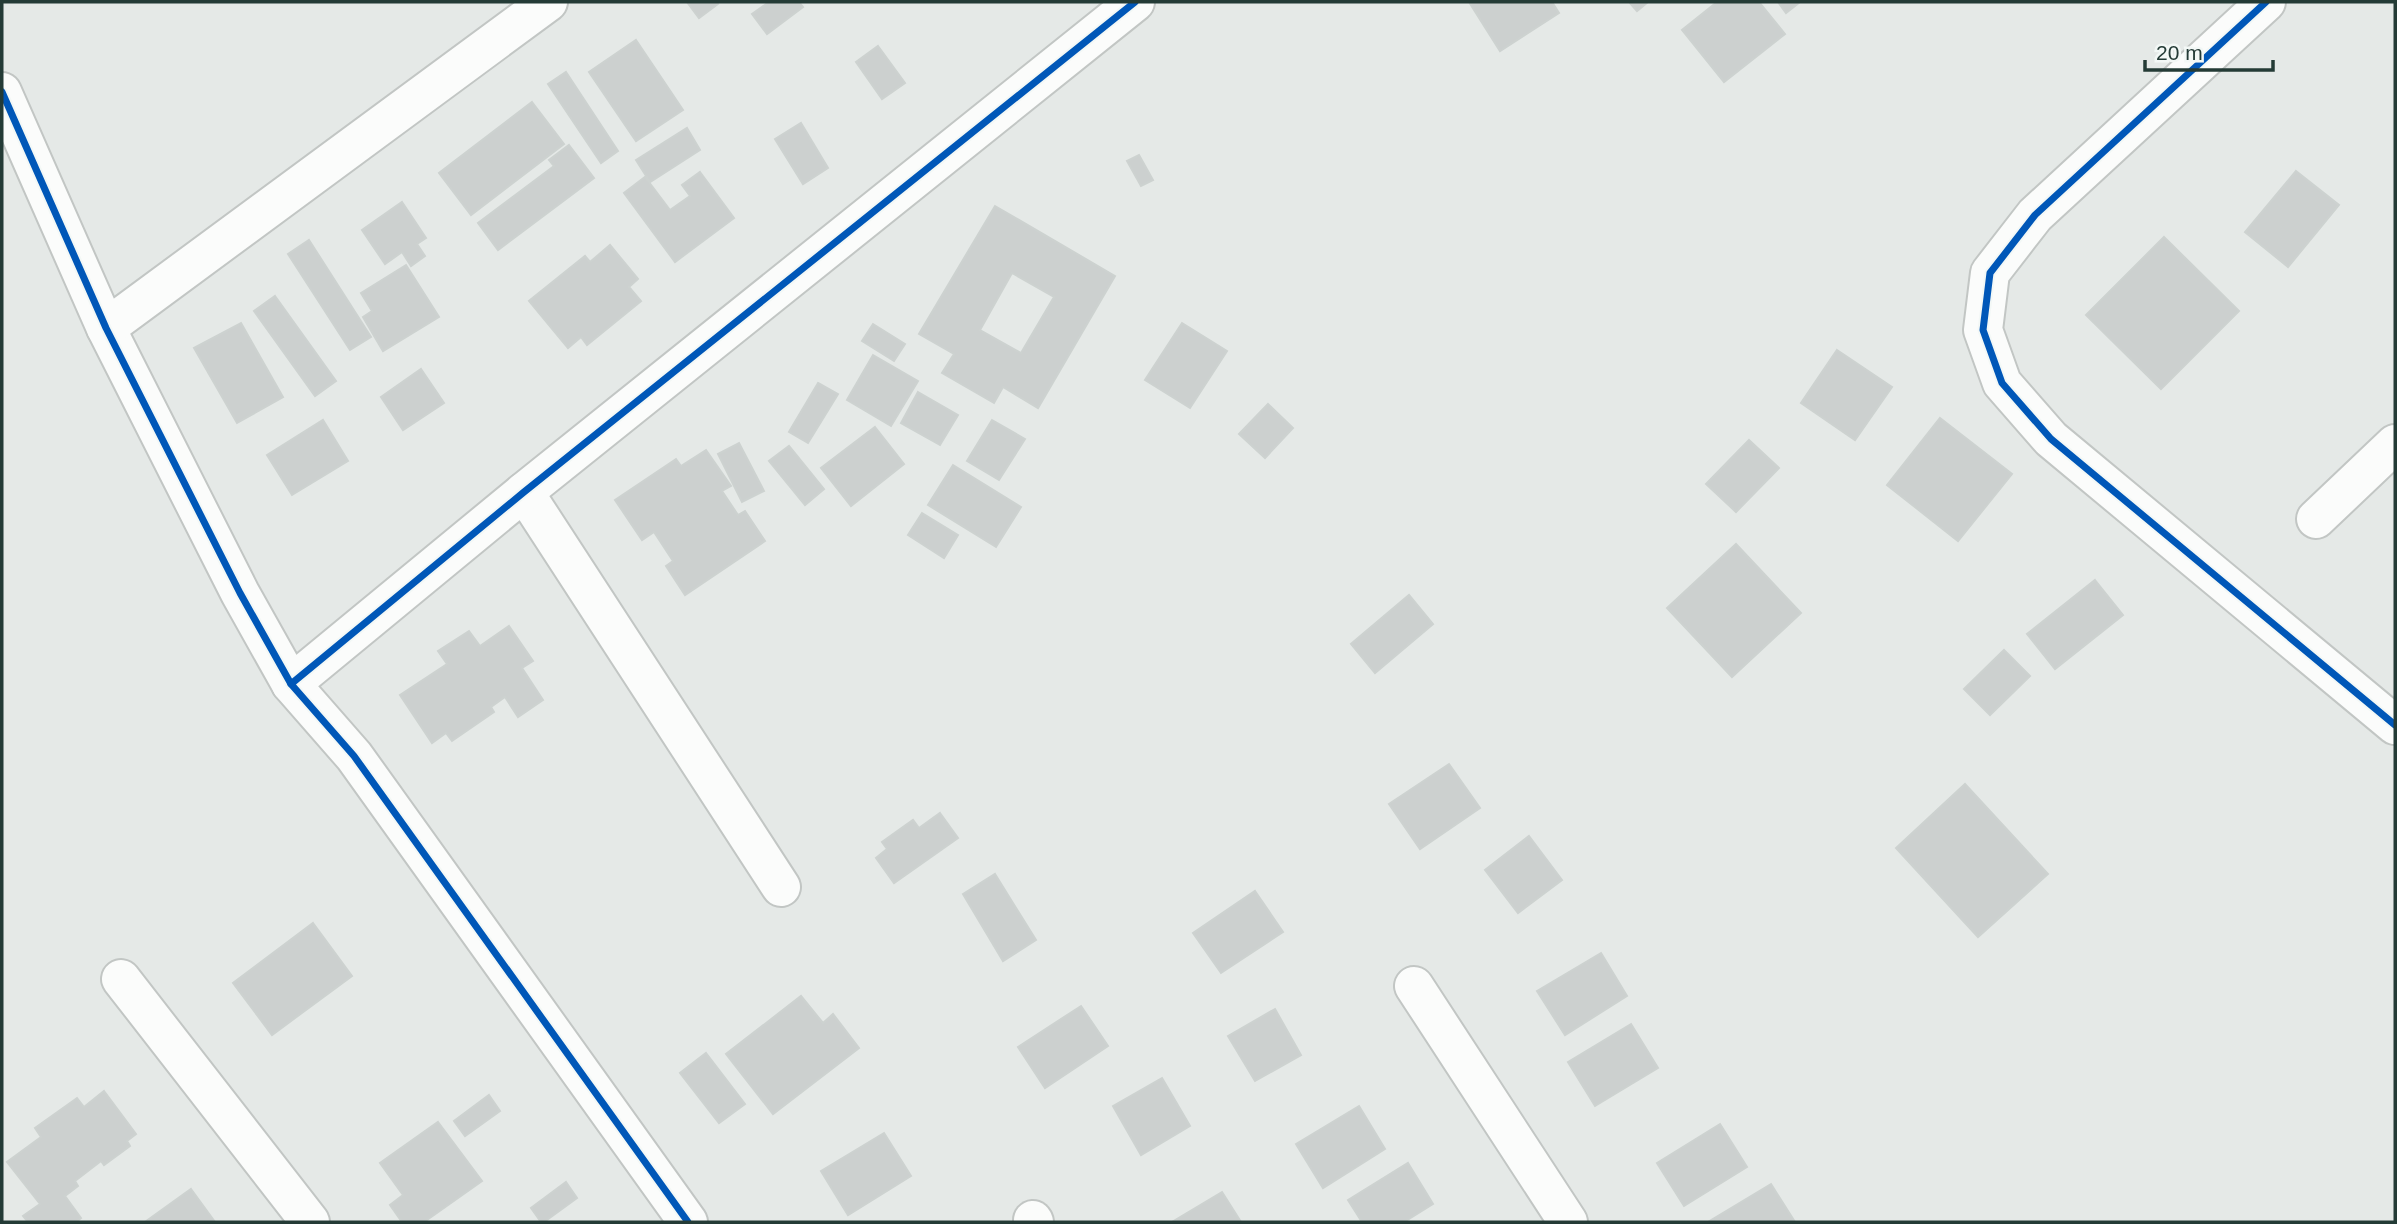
<svg xmlns="http://www.w3.org/2000/svg" width="2397" height="1224" viewBox="0 0 2397 1224" font-family="Arial,sans-serif">
<rect width="100%" height="100%" fill="#e5e9e7"/>
<!-- building -->
<g fill="#ccd0cf" stroke="#cdd2d0" stroke-width="2" fill-rule="evenodd">
<path d="M687 2H716L718 4 699 18Z"/>
<path d="M769 2H799L803 7 767 34 752 14Z"/>
<path d="M1469 2H1552L1559 13 1500 51Z"/>
<path d="M1629 2H1648L1637 11Z"/>
<path d="M1717 2H1759L1785 34 1724 82 1682 30Z"/>
<path d="M1778 2H1800L1786 13Z"/>
<path d="M636 40 683 110 636 141 589 72Z"/>
<path d="M878 46 905 83 882 99 856 62Z"/>
<path d="M566 72 618 151 601 163 548 84Z"/>
<path d="M532 102 564 144 471 215 439 173Z"/>
<path d="M801 123 828 168 803 184 775 139Z"/>
<path d="M687 128 700 150 650 182 636 160Z"/>
<path d="M569 145 594 178 498 250 478 223 554 166 549 160Z"/>
<path d="M1139 155 1153 180 1141 186 1127 161Z"/>
<path d="M2296 171 2339 205 2288 267 2245 232Z"/>
<path d="M700 172 734 218 675 262 624 193 645 177 670 210 690 196 682 185Z"/>
<path d="M402 202 426 238 417 244 425 256 411 266 402 252 385 264 362 230Z"/>
<path d="M995 206 1115 276 1038 408 1003 387 994 403 942 373 954 354 919 334ZM1012 273 1054 297 1021 353 980 330Z"/>
<path d="M2164 237 2239 311 2161 389 2086 315Z"/>
<path d="M309 240 371 337 350 350 288 254Z"/>
<path d="M610 245 638 279 629 287 641 301 587 345 581 337 568 348 529 301 585 256 590 262Z"/>
<path d="M406 265 439 317 383 351 363 317 372 311 361 293Z"/>
<path d="M275 296 336 381 315 396 254 311Z"/>
<path d="M241 323 283 397 237 423 194 348Z"/>
<path d="M1182 323 1227 351 1190 408 1145 380Z"/>
<path d="M873 324 905 344 894 361 862 341Z"/>
<path d="M1837 350 1892 387 1855 440 1801 403Z"/>
<path d="M873 355 918 381 891 426 847 400Z"/>
<path d="M421 369 444 403 403 430 381 397Z"/>
<path d="M818 383 838 394 808 443 789 432Z"/>
<path d="M918 392 958 415 940 445 901 423Z"/>
<path d="M1268 404 1293 428 1265 458 1239 434Z"/>
<path d="M1940 418 2012 474 1958 541 1887 485Z"/>
<path d="M323 420 348 461 292 495 267 455Z"/>
<path d="M992 420 1025 439 999 480 967 461Z"/>
<path d="M875 427 904 464 851 506 821 468Z"/>
<path d="M1749 440 1779 468 1736 512 1706 484Z"/>
<path d="M739 443 764 491 742 502 718 454Z"/>
<path d="M789 446 824 489 805 505 769 461Z"/>
<path d="M706 450 731 486 722 491 738 515 745 511 765 541 685 595 666 566 673 561 654 532 642 540 615 500 676 459 681 466Z"/>
<path d="M953 465 1021 507 996 547 928 505Z"/>
<path d="M922 513 958 535 944 558 908 535Z"/>
<path d="M1736 544 1801 613 1732 677 1667 608Z"/>
<path d="M2095 580 2123 615 2055 669 2027 634Z"/>
<path d="M1409 595 1433 624 1375 673 1351 644Z"/>
<path d="M509 626 533 661 522 668 543 700 518 717 505 697 491 707 494 712 452 741 446 733 432 743 400 695 447 664 438 651 469 631 480 646Z"/>
<path d="M2004 650 2030 676 1990 715 1964 689Z"/>
<path d="M1449 764 1480 808 1420 849 1389 804Z"/>
<path d="M1965 784 2048 874 1978 937 1896 848Z"/>
<path d="M940 813 958 838 894 883 876 858 887 849 882 842 913 820 919 828Z"/>
<path d="M1529 836 1562 880 1518 913 1485 870Z"/>
<path d="M995 874 1036 940 1003 961 963 894Z"/>
<path d="M1255 891 1283 932 1221 973 1193 933Z"/>
<path d="M313 923 352 976 272 1035 233 983Z"/>
<path d="M1601 953 1627 996 1565 1035 1537 991Z"/>
<path d="M801 996 823 1023 833 1014 859 1048 773 1114 726 1054Z"/>
<path d="M1081 1006 1108 1046 1045 1088 1018 1047Z"/>
<path d="M1275 1009 1301 1055 1255 1081 1228 1036Z"/>
<path d="M1631 1024 1658 1068 1595 1106 1568 1062Z"/>
<path d="M706 1053 745 1104 719 1123 680 1073Z"/>
<path d="M1162 1078 1190 1126 1141 1155 1113 1106Z"/>
<path d="M104 1091 136 1134 127 1141 130 1146 104 1165 101 1161 75 1181 78 1186 65 1196 81 1218 76 1222H28L23 1216 40 1204 7 1162 41 1137 35 1128 77 1098 84 1107Z"/>
<path d="M489 1095 500 1111 465 1136 454 1121Z"/>
<path d="M1359 1106 1385 1149 1323 1188 1296 1144Z"/>
<path d="M438 1122 482 1181 424 1222H402L390 1205 403 1195 380 1163Z"/>
<path d="M1720 1124 1747 1167 1684 1206 1657 1163Z"/>
<path d="M884 1133 911 1176 848 1215 821 1171Z"/>
<path d="M1408 1163 1433 1204 1404 1222H1362L1348 1200Z"/>
<path d="M566 1182 577 1198 544 1222H541L531 1208Z"/>
<path d="M1771 1184 1795 1222H1708Z"/>
<path d="M191 1189 215 1222H145Z"/>
<path d="M1222 1192 1241 1222H1172Z"/>
</g>
<g fill="none" stroke-linecap="round" stroke-linejoin="round">
<!-- minor casing -->
<g stroke="#c2c6c4" stroke-width="42">
<g id="minor">
<path d="M2266 2 2035 215 1990 273 1983 330 2002 383 2051 439 2395 725"/>
<path d="M2 92 106 328 240 593 291 684 354 756 688 1222"/>
<path d="M106 328 548 2"/>
<path d="M524 492 781 887"/>
<path d="M2316 519 2395 444"/>
<path d="M291 684 524 492 1135 2"/>
<path d="M121 979 310 1222"/>
<path d="M1414 986 1568 1222"/>
<path d="M1033 1220 1034 1222"/>
</g>
</g>
<!-- minor -->
<use href="#minor" stroke="#fbfcfb" stroke-width="38"/>
<!-- cycleway casing -->
<g stroke="#f3f8f6" stroke-width="11">
<g id="cycleway">
<path d="M2266 2 2035 215 1990 273 1983 330 2002 383 2051 439 2395 725"/>
<path d="M2 92 106 328 240 593 291 684 354 756 688 1222"/>
<path d="M291 684 524 492 1135 2"/>
</g>
</g>
<!-- cycleway -->
<use href="#cycleway" stroke="#0057b8" stroke-width="7"/>
</g>
<!-- border -->
<rect width="2397" height="1224" fill="none" stroke="#243b36" stroke-width="7"/>
<!-- scale -->
<path d="M2145 60v10h128v-10" fill="none" stroke="#243b36" stroke-width="3.5"/>
<text x="2156" y="60" font-size="21" fill="#243b36" stroke="#f3f8f6" stroke-width="5" paint-order="stroke">20 m</text>
</svg>
